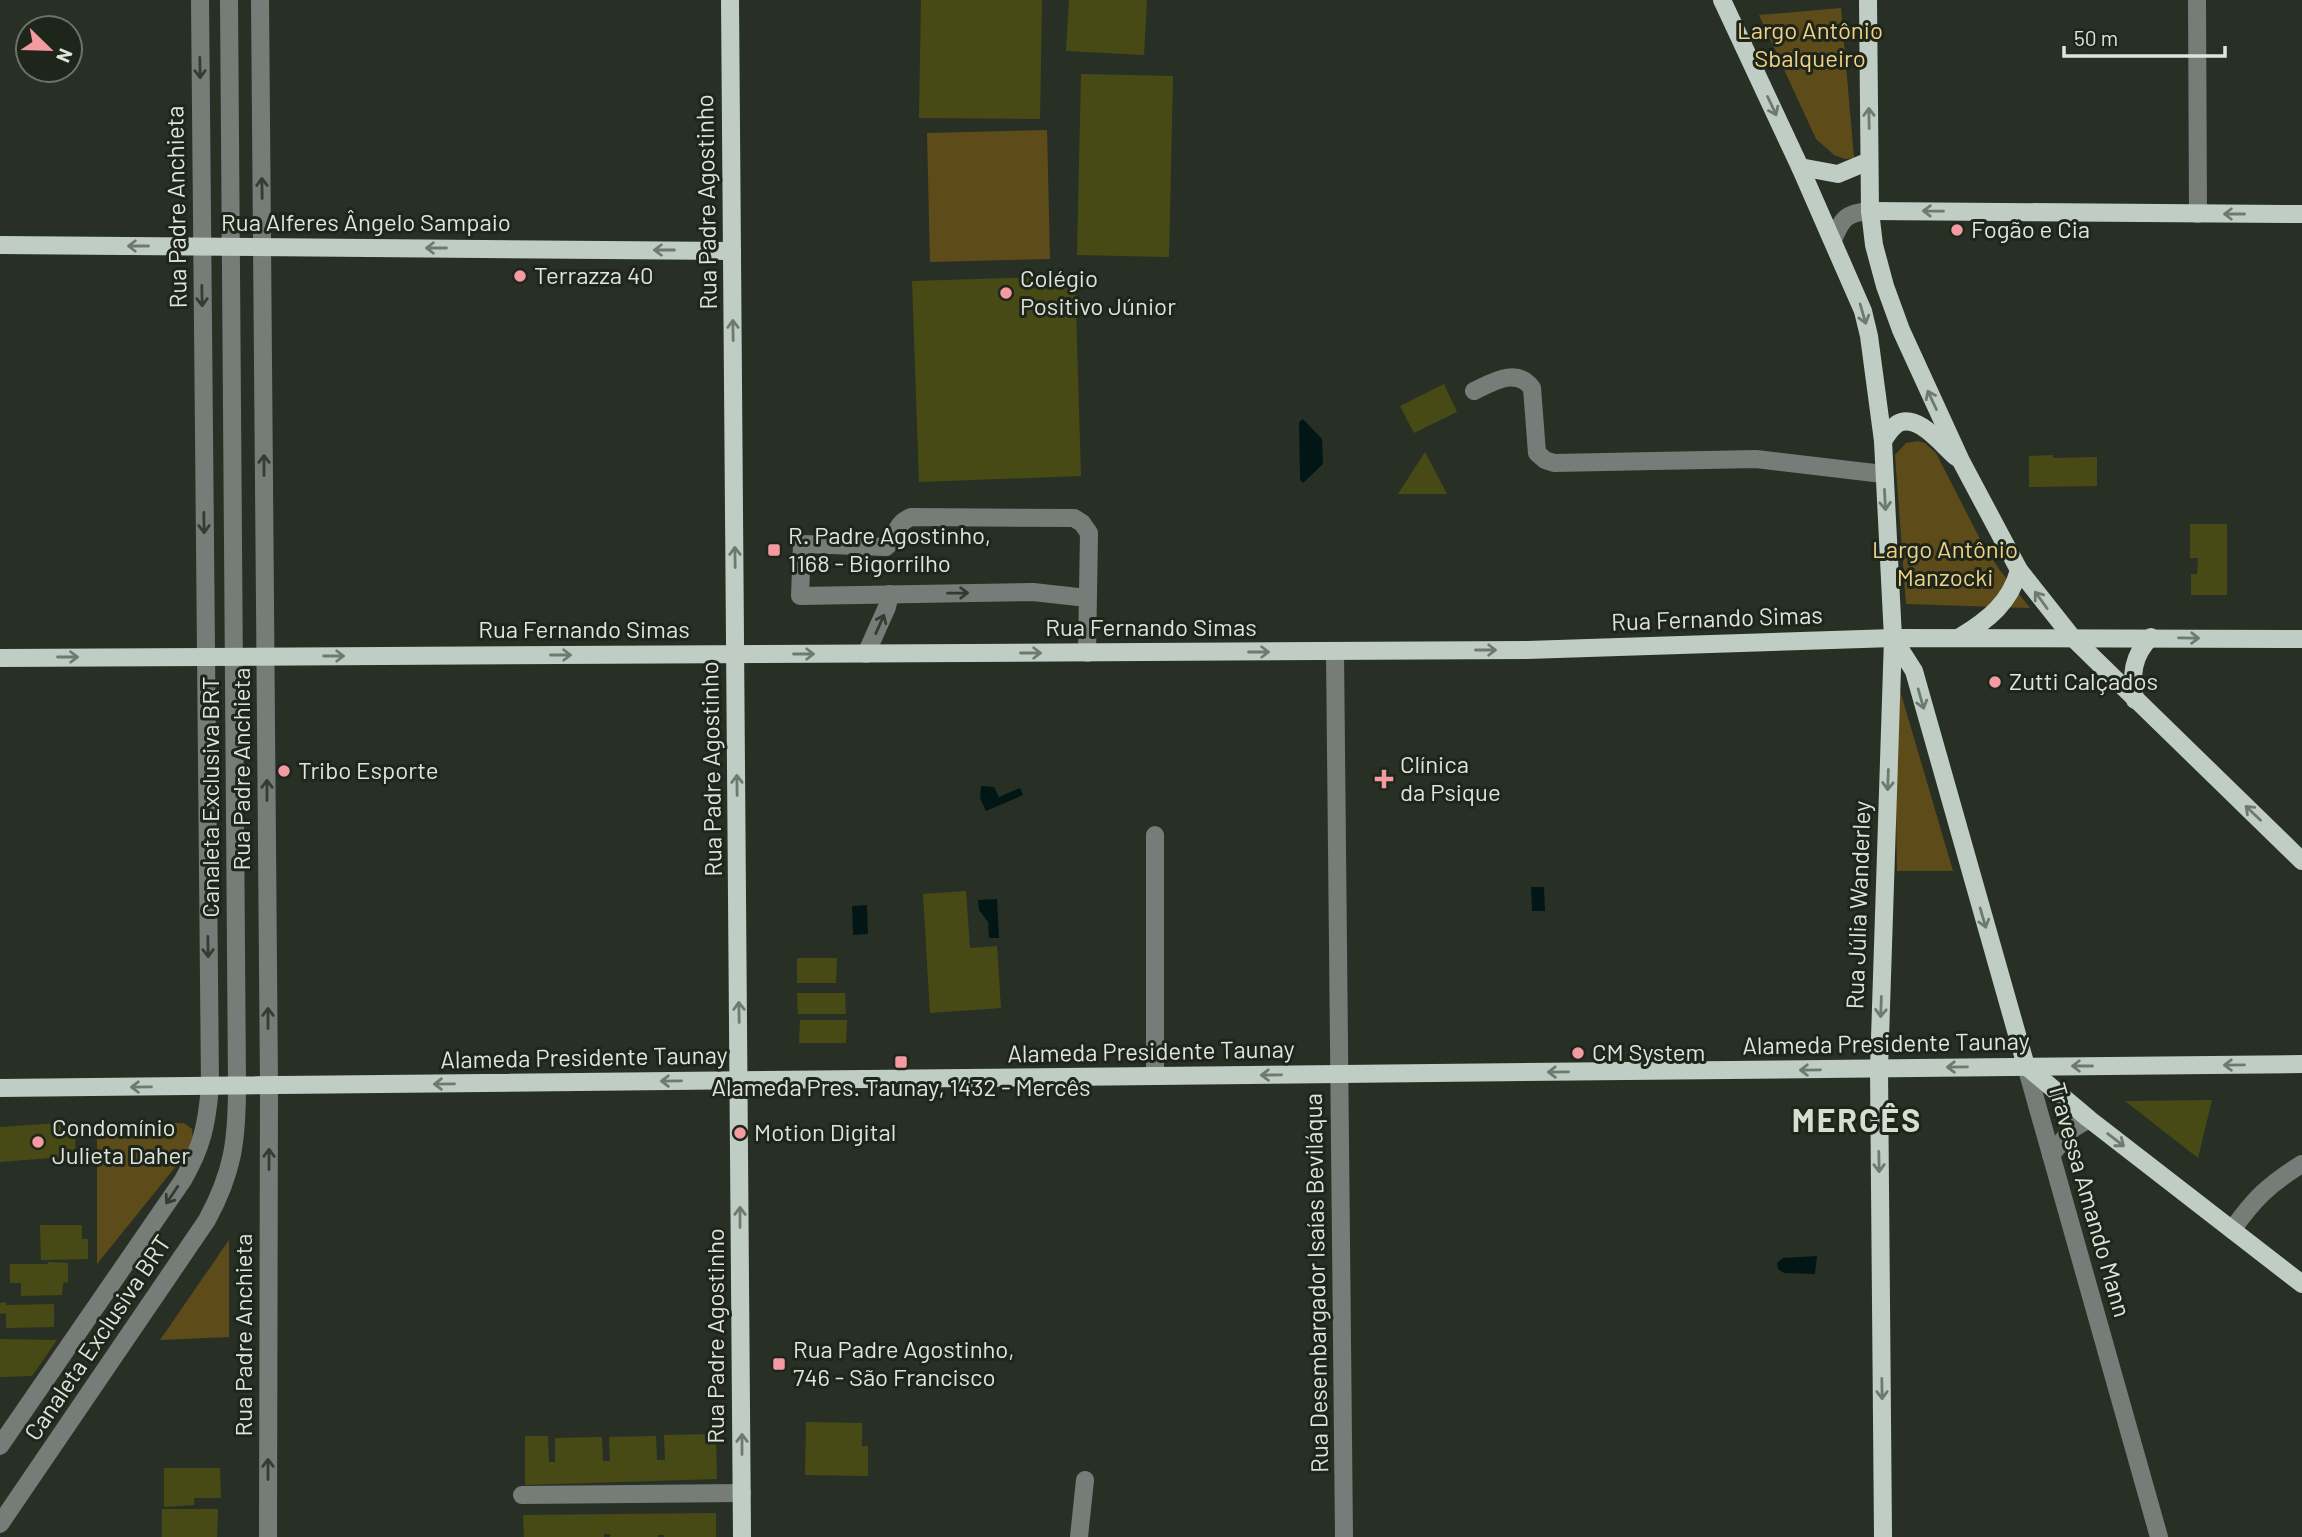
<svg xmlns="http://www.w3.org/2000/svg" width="2302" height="1537" viewBox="0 0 2302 1537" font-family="Barlow,sans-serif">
<rect width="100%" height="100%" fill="#283025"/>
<!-- green -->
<g fill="#5e4b1a">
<path d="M1841 8 1854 158 1845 159 1834 155 1816 139 1759 15Z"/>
<path d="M1047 130 1050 259 930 262 927 133Z"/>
<path d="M1918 441 1925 443 1936 453 1981 541 1999 569 2030 608 1906 604 1895 455 1906 443Z"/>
<path d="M1894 670 1953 871H1897Z"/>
<path d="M184 1123 192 1129 193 1140 189 1150 97 1264V1124Z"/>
<path d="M229 1240V1337L160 1340Z"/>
</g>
<!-- water -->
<g fill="#021715">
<path d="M1303 419 1322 439 1323 464 1303 483 1300 480 1299 422Z"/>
<path d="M981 786 994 787 999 797 1020 788 1023 795 986 811 980 798Z"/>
<path d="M1531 887H1544L1545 911H1532Z"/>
<path d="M997 899 999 938H989L988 922 979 910 978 900Z"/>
<path d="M867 905 868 934 853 935 852 906Z"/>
<path d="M1817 1256 1815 1274 1784 1273 1778 1269 1777 1263 1783 1258Z"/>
</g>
<!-- building -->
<g fill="#484a16">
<path d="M921 0H1042L1040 119 919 118Z"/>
<path d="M1069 0H1147L1144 55 1066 51Z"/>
<path d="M1081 74 1173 76 1169 257 1077 255Z"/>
<path d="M1075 276 1081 476 919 482 912 281Z"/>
<path d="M1444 384 1457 412 1414 433 1400 406Z"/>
<path d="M1425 452 1447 494H1398Z"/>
<path d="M2053 455V458L2097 457V486L2029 487V456Z"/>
<path d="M2190 524H2227V595H2191V574H2197L2198 558H2190Z"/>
<path d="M966 891 970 948 997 946 1001 1008 930 1013 923 894Z"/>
<path d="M797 958H837L836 983H797Z"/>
<path d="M797 993H845L846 1014H798Z"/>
<path d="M800 1020H847L846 1043H799Z"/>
<path d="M2212 1100 2198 1158 2125 1101Z"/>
<path d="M74 1122 76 1156 0 1162V1127Z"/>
<path d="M40 1225H82V1239H88V1259L41 1260Z"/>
<path d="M48 1262 68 1263V1282L63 1283 62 1295 21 1296V1283H10V1264H48Z"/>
<path d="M6 1302V1305L54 1304V1327L6 1328V1313L0 1314V1303Z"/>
<path d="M0 1339 57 1340 32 1376 0 1377Z"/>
<path d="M806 1422 862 1423V1446H868V1476L805 1475Z"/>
<path d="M716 1434 717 1479 525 1485V1436H548L549 1462H555V1438L602 1437 603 1461H610L609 1437 656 1436 657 1460H665L664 1435Z"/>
<path d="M164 1468H220L221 1498H194V1505L164 1507Z"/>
<path d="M162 1509H218L217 1537H162Z"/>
<path d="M716 1513V1537H664V1535H658V1537H610V1534H604V1537H524L523 1515Z"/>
</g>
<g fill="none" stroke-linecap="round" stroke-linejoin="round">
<!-- minor -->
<g stroke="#767d79" stroke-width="18">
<path d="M260 0 269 1086 268 1537"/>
<path d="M2197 0 2198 214"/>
<path d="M1833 240C1842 218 1846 213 1870 211"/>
<path d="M1474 391C1493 382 1517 367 1532 388L1537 453 1545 460 1554 463 1756 459 1883 474"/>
<path d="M1335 651 1344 1537"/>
<path d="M1087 653 1089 533 1082 523 1074 518 911 517C891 526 899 538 886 547L802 544 800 596 1033 592 1087 598"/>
<path d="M866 654 887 607 890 594"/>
<path d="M2026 1066 2159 1537"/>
<path d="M1155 1076V835"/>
<path d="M2051 1155 2072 1129 2089 1119"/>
<path d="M2232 1230C2254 1199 2269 1184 2302 1164"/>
<path d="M0 1446 183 1180C202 1147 207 1124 210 1086L200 0"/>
<path d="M522 1495 742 1493"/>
<path d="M0 1524 207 1220C233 1172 237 1141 237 1086L229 0"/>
<path d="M1079 1537 1085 1480"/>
</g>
<!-- major -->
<g stroke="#bfcdc5" stroke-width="18">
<path d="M730 0 742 1537"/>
<path d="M1722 0 1800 167 1863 311 1869 336 1883 441 1893 638 1879 1069 1883 1537"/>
<path d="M1868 0 1870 211 1874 245 1885 286 1901 330 1961 461 2019 570 2072 637 2302 861"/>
<path d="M1800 167 1838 174 1869 161"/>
<path d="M1870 211 2302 214"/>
<path d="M0 245 732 251"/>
<path d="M1883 441C1887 435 1891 428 1897 424 1917 412 1942 445 1956 457"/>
<path d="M1960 637C1988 620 2010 603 2019 570"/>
<path d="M1893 638 1914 671 2026 1066"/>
<path d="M0 658 1527 650 1893 638 2302 639"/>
<path d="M2135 700C2131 675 2132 656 2151 637"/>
<path d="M2026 1066 2089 1119 2302 1284"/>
<path d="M0 1088 2302 1064"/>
</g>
</g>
<!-- one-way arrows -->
<defs><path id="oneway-shaft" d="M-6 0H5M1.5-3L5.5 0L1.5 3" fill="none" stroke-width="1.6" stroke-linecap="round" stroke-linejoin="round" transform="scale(1.75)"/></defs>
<g stroke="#343c32">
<use href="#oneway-shaft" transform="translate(200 68) rotate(89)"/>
<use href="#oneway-shaft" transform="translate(262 188) rotate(-91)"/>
<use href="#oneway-shaft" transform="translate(202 296) rotate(89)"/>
<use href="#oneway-shaft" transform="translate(264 465) rotate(-90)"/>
<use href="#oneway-shaft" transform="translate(204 523) rotate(89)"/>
<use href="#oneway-shaft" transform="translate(958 593) rotate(-1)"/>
<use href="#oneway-shaft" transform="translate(880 624) rotate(-66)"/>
<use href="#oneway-shaft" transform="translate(267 790) rotate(-90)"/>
<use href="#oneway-shaft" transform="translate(208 947) rotate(89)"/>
<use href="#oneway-shaft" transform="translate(268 1018) rotate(-90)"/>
<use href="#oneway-shaft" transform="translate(269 1159) rotate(-90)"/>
<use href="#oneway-shaft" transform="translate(172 1195) rotate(124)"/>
<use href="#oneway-shaft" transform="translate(268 1469) rotate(-90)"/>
</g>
<g stroke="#6e7a70">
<use href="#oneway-shaft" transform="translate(1772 106) rotate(65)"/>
<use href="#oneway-shaft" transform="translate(1869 118) rotate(-91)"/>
<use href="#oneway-shaft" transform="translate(1933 211) rotate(-179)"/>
<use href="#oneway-shaft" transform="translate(2234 214) rotate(-180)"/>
<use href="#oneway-shaft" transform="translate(138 246) rotate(-180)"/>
<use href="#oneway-shaft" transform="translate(436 248) rotate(-180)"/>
<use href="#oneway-shaft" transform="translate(664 250) rotate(-180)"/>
<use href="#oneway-shaft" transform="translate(1863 314) rotate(74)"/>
<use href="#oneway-shaft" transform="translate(733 330) rotate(-91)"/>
<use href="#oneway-shaft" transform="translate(1932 400) rotate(-115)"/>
<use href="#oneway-shaft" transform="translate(1885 500) rotate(87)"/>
<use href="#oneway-shaft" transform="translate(735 557) rotate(-91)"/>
<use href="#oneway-shaft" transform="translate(2041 600) rotate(-126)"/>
<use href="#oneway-shaft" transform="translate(2189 638) rotate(1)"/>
<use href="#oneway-shaft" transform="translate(1486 650)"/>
<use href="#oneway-shaft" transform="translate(1259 652)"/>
<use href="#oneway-shaft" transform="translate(1031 653)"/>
<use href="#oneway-shaft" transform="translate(804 654)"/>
<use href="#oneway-shaft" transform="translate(561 655)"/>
<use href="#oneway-shaft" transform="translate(334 656)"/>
<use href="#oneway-shaft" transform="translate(68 657)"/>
<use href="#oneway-shaft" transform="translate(1921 699) rotate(74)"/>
<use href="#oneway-shaft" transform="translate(1888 780) rotate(92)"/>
<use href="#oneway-shaft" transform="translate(737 785) rotate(-91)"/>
<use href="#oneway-shaft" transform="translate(2253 813) rotate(-136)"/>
<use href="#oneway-shaft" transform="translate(1983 918) rotate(74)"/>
<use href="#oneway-shaft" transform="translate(1881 1007) rotate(92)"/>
<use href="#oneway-shaft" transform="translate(739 1012) rotate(-91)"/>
<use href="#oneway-shaft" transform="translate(2234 1065) rotate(179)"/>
<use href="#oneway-shaft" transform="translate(2082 1066) rotate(-180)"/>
<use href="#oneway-shaft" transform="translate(1957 1067) rotate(179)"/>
<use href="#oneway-shaft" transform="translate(1810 1070) rotate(179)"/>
<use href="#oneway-shaft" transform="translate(1558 1072) rotate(179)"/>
<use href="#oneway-shaft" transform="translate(1271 1075) rotate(179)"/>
<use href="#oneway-shaft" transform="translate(671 1081) rotate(179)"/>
<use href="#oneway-shaft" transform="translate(444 1084) rotate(179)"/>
<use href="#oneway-shaft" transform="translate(141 1087) rotate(179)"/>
<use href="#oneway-shaft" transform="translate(2116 1140) rotate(38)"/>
<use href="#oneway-shaft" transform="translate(1879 1162) rotate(89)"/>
<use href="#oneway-shaft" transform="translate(740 1217) rotate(-90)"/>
<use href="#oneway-shaft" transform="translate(1882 1389) rotate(89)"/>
<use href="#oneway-shaft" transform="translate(742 1444) rotate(-90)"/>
</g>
<!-- markers -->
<g fill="#f49aa1" stroke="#1e261b" stroke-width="2.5">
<circle cx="1957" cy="230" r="7"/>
<circle cx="520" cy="276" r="7"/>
<circle cx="1006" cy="293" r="7"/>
<rect x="767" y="543" width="14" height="14" rx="3.5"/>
<circle cx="1995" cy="682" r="7"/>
<circle cx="284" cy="771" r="7"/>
<path d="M1380.5 768.5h7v7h7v7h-7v7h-7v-7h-7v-7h7z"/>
<circle cx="1578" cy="1053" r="7"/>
<rect x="894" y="1055" width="14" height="14" rx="3.5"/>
<circle cx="740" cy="1133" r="7"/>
<circle cx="38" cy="1142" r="7"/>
<rect x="772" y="1357" width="14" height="14" rx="3.5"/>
</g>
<g text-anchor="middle" stroke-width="6" stroke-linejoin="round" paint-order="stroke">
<!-- park labels -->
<g font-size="24" fill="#f1d184" stroke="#1e261b">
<text x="1810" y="39">Largo Antônio<tspan x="1810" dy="28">Sbalqueiro</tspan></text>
<text x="1945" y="558">Largo Antônio<tspan x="1945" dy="28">Manzocki</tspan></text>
</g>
<!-- street labels -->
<g font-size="24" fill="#dfe4dd" stroke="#1e261b">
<text transform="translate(707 202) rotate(-91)" y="8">Rua Padre Agostinho</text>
<text transform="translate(177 207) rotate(-91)" y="8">Rua Padre Anchieta</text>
<text x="366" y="231">Rua Alferes Ângelo Sampaio</text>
<text transform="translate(1717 619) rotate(-2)" y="8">Rua Fernando Simas</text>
<text x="1151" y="636">Rua Fernando Simas</text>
<text x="584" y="638">Rua Fernando Simas</text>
<text transform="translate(242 769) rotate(-90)" y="8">Rua Padre Anchieta</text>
<text transform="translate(712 769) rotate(-91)" y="8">Rua Padre Agostinho</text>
<text transform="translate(211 797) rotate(-90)" y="8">Canaleta Exclusiva BRT</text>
<text transform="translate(1859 905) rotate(-88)" y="8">Rua Júlia Wanderley</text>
<text transform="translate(1886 1044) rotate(-1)" y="8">Alameda Presidente Taunay</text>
<text transform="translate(1151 1052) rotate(-1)" y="8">Alameda Presidente Taunay</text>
<text transform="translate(584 1058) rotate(-1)" y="8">Alameda Presidente Taunay</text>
<text transform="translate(2089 1200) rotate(74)" y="8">Travessa Amando Mann</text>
<text transform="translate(1317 1283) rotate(-91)" y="8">Rua Desembargador Isaías Beviláqua</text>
<text transform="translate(244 1335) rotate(-90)" y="8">Rua Padre Anchieta</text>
<text transform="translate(716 1336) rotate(-90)" y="8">Rua Padre Agostinho</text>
<text transform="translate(98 1338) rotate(-56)" y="8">Canaleta Exclusiva BRT</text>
</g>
<!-- poi labels -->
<g font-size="24" fill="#dfe4dd" stroke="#1e261b" text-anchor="start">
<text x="1971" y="238">Fogão e Cia</text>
<text x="534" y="284">Terrazza 40</text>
<text x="1020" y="287">Colégio<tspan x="1020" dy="28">Positivo Júnior</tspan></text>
<text x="788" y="544">R. Padre Agostinho,<tspan x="788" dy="28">1168 - Bigorrilho</tspan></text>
<text x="2009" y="690">Zutti Calçados</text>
<text x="1400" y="773">Clínica<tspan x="1400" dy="28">da Psique</tspan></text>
<text x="298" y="779">Tribo Esporte</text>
<text x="1592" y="1061">CM System</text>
<text x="901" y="1096" text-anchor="middle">Alameda Pres. Taunay, 1432 - Mercês</text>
<text x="52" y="1136">Condomínio<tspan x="52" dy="28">Julieta Daher</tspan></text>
<text x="754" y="1141">Motion Digital</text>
<text x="793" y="1358">Rua Padre Agostinho,<tspan x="793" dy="28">746 - São Francisco</tspan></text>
</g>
<!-- district labels -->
<g font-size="32" font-weight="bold" letter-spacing="2" fill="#d5dfd1" stroke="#1e261b">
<text x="1857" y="1132">MERCÊS</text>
</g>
</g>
<!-- north arrow -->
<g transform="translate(49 49) rotate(113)"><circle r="33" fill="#1e261b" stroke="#6b7269" stroke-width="2"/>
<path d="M0-5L12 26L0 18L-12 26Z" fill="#f49aa1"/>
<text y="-10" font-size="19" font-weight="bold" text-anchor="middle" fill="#dfe4dd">N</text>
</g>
<!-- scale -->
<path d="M2064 46v10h161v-10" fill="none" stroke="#dfe4dd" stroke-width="3.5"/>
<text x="2074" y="46" font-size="21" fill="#dfe4dd" stroke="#1e261b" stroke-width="5" paint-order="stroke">50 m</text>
</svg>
